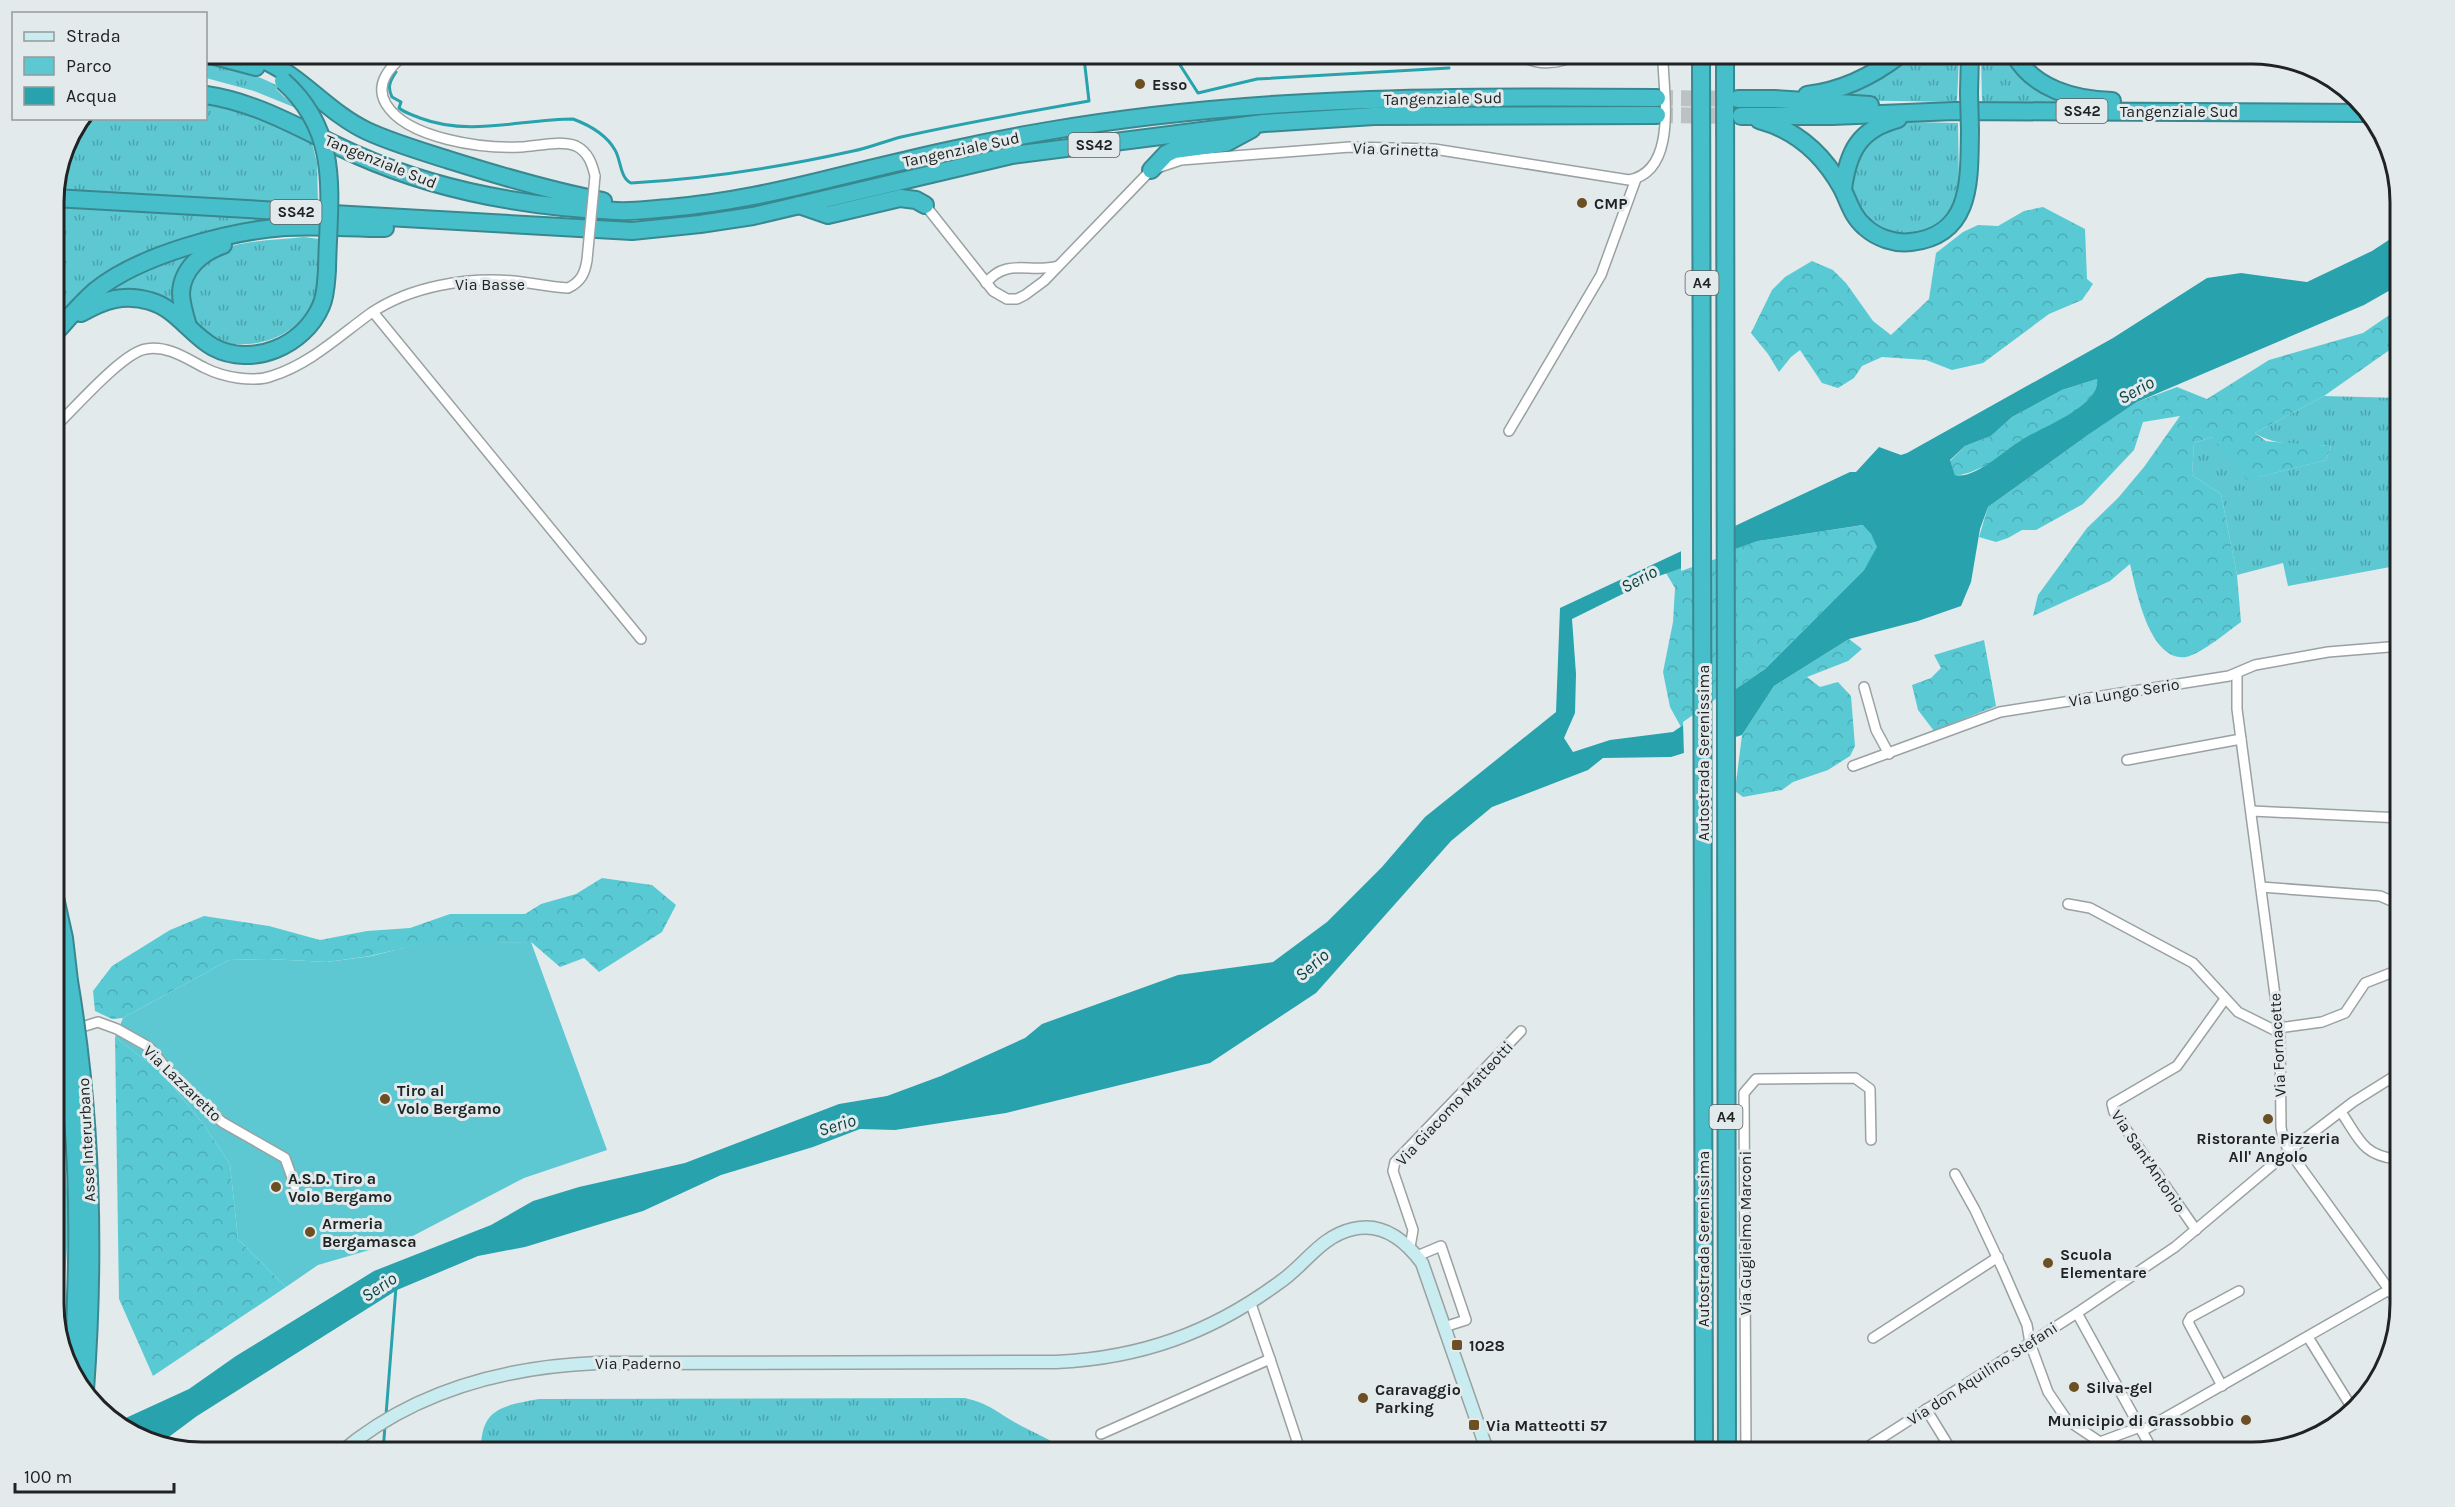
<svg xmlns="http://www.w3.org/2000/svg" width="2455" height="1507" viewBox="0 0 2455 1507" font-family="Karla,sans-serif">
<defs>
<pattern id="grass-tufts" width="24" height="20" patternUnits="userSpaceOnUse" patternTransform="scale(1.5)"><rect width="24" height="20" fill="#5dc8d2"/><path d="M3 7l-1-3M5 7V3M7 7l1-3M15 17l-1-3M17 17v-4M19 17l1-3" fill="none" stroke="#4ca2aa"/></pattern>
<pattern id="forest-crowns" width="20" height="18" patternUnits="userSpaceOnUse" patternTransform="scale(1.5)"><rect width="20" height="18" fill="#59cad4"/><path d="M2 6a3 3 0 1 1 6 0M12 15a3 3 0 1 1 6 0" fill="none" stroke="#4dadb6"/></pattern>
</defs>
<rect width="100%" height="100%" fill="#e3eaeb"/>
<!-- grass -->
<g fill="url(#grass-tufts)">
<path d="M1912 54H1962L1959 57 1957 102 1831 100 1898 65Z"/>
<path d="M1978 54H2008L2070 103 1982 102 1981 56Z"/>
<path d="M206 63C231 68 255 74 278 86L276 89 296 108 254 91 206 78Z"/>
<path d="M206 104 258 116 312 143 317 163 318 204 55 190 65 145 83 119 206 118Z"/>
<path d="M1908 122 1958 123 1959 188 1952 211 1943 222 1931 230 1901 236 1884 231 1861 214 1850 186 1858 150 1895 124Z"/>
<path d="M54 207 266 218 265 225 181 243 54 323Z"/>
<path d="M304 237 319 239C319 258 321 277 316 294 291 371 160 354 192 280 199 263 204 255 223 249 247 240 278 240 304 237Z"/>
<path d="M191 250 195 253 177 311 113 295 107 292V288Z"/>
<path d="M2324 396 2401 398V565L2288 586 2283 563 2237 575 2221 494 2192 475 2194 443 2212 437 2258 477 2326 460 2331 446C2305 444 2276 447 2255 433Z"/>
<path d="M965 1398C990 1404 995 1411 1016 1423 1033 1433 1052 1438 1065 1453H481C480 1409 500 1406 539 1399Z"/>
</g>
<!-- forest -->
<g fill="url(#forest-crowns)">
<path d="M2043 207 2085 229 2087 279 2093 284 2082 300 2049 314 1983 363 1952 370 1926 360 1882 357 1862 366 1854 378 1838 388 1822 383 1800 350 1791 357 1779 372 1768 354 1751 333 1772 290 1785 277 1812 261 1833 270 1846 283 1873 321 1891 335 1929 299 1936 253 1963 232 1978 225 1998 226 2024 211Z"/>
<path d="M2401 307V342L2324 396 2255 433 2266 441 2275 442 2331 446 2326 460 2247 480 2212 437 2194 443 2192 475 2221 494 2237 575 2241 622C2227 632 2201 654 2186 657 2149 662 2136 589 2130 564L2110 581 2033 616 2038 595 2087 528 2118 498 2144 467 2180 416 2143 422 2134 450 2083 504 2036 530H2022L2008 538 1996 542 1979 537 1988 507 2088 435 2137 402 2177 387 2207 399 2269 360 2363 333Z"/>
<path d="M2097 379C2101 407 2040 429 2020 441 2012 446 2006 453 1998 459 1990 464 1964 477 1955 475L1950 461 1965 446 1991 436 2012 417 2027 409 2062 390Z"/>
<path d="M1864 525 1871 534 1878 547 1864 570 1765 669 1681 727 1670 707 1663 672 1673 622 1675 588 1666 573 1758 541Z"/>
<path d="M1849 639 1862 649 1848 661 1807 677 1820 687 1838 682 1851 696 1855 746 1850 756 1828 770 1793 782 1782 790 1743 797 1735 791 1742 735 1774 686Z"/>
<path d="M1984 640 1996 706 1934 731 1918 710 1912 685 1931 678 1941 668 1934 655Z"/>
<path d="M602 878 652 885 676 905 662 932 599 972 584 958 560 967 531 942 416 945 370 956 327 962 268 959 229 960 123 1018 112 1019 95 1011 93 991 112 966 170 930 204 916 269 926 320 940 367 931 410 928 450 914H525L541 904 576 894Z"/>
<path d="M115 1037 162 1073 204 1125 230 1164 238 1239 286 1287 153 1376 119 1299Z"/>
</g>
<!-- park -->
<g fill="#5dc8d2">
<path d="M531 942 607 1150 524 1178 407 1239 318 1265 286 1287 238 1239 230 1164 204 1125 162 1073 115 1037 123 1018 229 960 268 959 327 962 372 956 422 943Z"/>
<path d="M57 1054 69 1219 61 1337 54 1314V1058Z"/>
</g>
<!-- water -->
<path fill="#28a2ad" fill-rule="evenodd" d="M2401 232V284L2364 305 2137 402 2088 435 1988 507 1980 529 1971 582 1961 606 1918 621 1849 639 1774 686 1742 735 1671 757 1603 758 1588 770 1492 807 1451 841 1316 993 1210 1063 1006 1113 895 1130 860 1129 813 1147 721 1175 643 1211 525 1247 478 1256 397 1290 197 1416 162 1442 128 1433 117 1422 189 1389 236 1356 374 1271 491 1225 533 1201 579 1187 685 1163 839 1104 887 1096 941 1076 1025 1038 1042 1024 1178 975 1273 962 1327 922 1382 867 1425 817 1556 712 1560 608 1850 472H1856L1879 447 1901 455 1907 453 2113 338 2207 278 2241 273 2307 282 2372 251ZM2097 379C2101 407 2039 428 2020 441 2005 450 1974 480 1955 475L1950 460 1965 446 1991 436 2012 417 2027 409 2062 390ZM1863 525 1871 534 1877 547 1864 570 1765 669 1673 732 1610 740 1573 752 1564 738 1575 713 1576 674 1572 619 1659 576 1758 541Z"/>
<!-- pier -->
<g fill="#e3eaeb">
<path d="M1733 524V553L1681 571V547Z"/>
<path d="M1734 686 1735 741 1684 756 1683 722Z"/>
</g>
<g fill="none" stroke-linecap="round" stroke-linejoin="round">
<!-- stream -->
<g stroke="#28a2ad" stroke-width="3">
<path d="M1173 54 1198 93 1257 79 1449 68"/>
<path d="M396 72C390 81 387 87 392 97L401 102 399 108C405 113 413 115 420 118 470 137 522 119 573 119 589 125 606 134 615 150 621 160 620 178 631 183 705 179 781 167 853 151 869 148 885 141 901 137 963 123 1026 112 1089 101L1084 58 1086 54"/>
<path d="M386 1415 396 1287"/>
<path d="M383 1453 385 1425"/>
</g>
<!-- highway-tunnel -->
<g stroke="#bcc2c3" stroke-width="16" stroke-dasharray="16 8" stroke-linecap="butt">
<path d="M1657 98 1738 99"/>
<path d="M1657 115 1740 116"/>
</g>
<!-- street casing -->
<g stroke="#9aa1a1" stroke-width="12">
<g id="street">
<path d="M405 54C390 67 374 84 386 104 407 139 484 149 521 147 538 146 559 140 576 146 588 152 592 163 595 176"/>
<path d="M1519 54C1537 67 1560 64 1578 54"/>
<path d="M925 205 993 291 1007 299H1017L1025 295 1044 281 1151 170 1181 160 1350 147 1434 149 1629 180C1677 171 1664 97 1663 61L1660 54"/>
<path d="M986 283C1007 257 1030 274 1058 266"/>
<path d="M373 312 641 639"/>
<path d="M54 428C73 410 123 352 146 349 168 345 187 359 205 368 223 377 253 383 272 376 310 364 339 336 371 313 411 286 467 277 514 281 532 283 550 287 568 288 581 282 585 273 587 260"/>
<path d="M1509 431 1601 275 1636 179"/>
<path d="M2237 674V709L2280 1033 2281 1127 2283 1139 2289 1151 2401 1306"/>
<path d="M1864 687 1876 730 1889 754"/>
<path d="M2127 760 2241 739"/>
<path d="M1853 766 2000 712 2229 676 2255 665 2328 652 2401 646"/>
<path d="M2252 811 2401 818"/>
<path d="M2261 887 2380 896 2401 905"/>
<path d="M2068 904 2090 908 2193 963 2238 1012 2280 1033"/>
<path d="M2398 970 2401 942"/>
<path d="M2279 1028 2322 1022 2345 1013 2365 983 2401 969"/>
<path d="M54 1043 62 1033 98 1022 117 1029 149 1047 170 1073 222 1122 285 1158 295 1186"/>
<path d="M2341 1112C2359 1138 2362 1155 2396 1159"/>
<path d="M2401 1149 2396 1159 2401 1179"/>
<path d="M1955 1174 1975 1210 2003 1270 2027 1325 2030 1343 2048 1392 2067 1420 2100 1442 2140 1427"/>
<path d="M2196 1230 2114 1112 2112 1104 2177 1066 2225 999"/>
<path d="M1410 1247 1413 1230 1393 1171 1395 1162 1521 1031"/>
<path d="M1417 1256 1441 1246 1466 1320 1444 1327"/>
<path d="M2077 1313 2154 1453"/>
<path d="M2308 1337 2352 1408"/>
<path d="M1873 1338 1998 1257"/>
<path d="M1270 1359 1301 1453"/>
<path d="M2222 1386 2188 1322 2191 1317 2239 1291"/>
<path d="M1926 1409 1953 1453"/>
<path d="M2142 1431 2401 1283"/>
<path d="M1101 1434 1270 1359 1251 1304"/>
<path d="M1746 1453 1744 1093 1756 1079 1855 1078 1870 1089 1871 1140"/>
<path d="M1858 1453 2077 1313 2175 1247 2289 1151 2353 1102 2401 1072"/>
</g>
</g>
<!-- secondary casing -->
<g stroke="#9aa1a1" stroke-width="15">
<path id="secondary" d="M340 1453C413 1391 503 1367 597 1363L1056 1362C1141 1358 1211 1333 1280 1282 1305 1265 1321 1236 1353 1229 1382 1222 1405 1240 1422 1263L1488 1453"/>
</g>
<!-- highway casing -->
<g stroke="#398890" stroke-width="20">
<g id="highway">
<path d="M207 54 256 67"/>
<path d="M244 54C293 64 322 110 367 131 393 143 421 151 449 160 500 176 550 191 603 201"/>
<path d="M1701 54 1704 1453"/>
<path d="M1725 54 1727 1453"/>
<path d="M2014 54C2033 89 2075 100 2112 101"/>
<path d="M1969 93 1970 54"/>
<path d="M206 95C261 103 307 133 357 155 440 192 527 207 617 211 634 212 652 209 669 208 727 203 781 191 837 177 907 160 977 143 1048 131 1250 96 1454 96 1657 98"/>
<path d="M1807 95C1842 91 1874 75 1901 54"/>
<path d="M1738 99H1774L1870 105"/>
<path d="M1741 116H1832L1955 111 2366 113"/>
<path d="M1759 120C1797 130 1823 154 1842 188 1849 202 1852 216 1865 227 1877 238 1895 244 1911 242 1973 235 1969 179 1970 131"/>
<path d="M1151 170 1166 154 1174 150 1226 143 1252 129"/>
<path d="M1843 189C1848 152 1859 129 1898 119"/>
<path d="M54 198 632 231 700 224 753 216 1012 155 1264 123 1374 116 1657 115"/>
<path d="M799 205 828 215 900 198 916 200 925 205"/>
<path d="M81 313C104 300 124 293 150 301 176 308 191 335 213 347 252 368 304 346 321 306 326 295 326 282 327 270"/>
<path d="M188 326C185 316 181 304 181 293 182 269 202 252 223 245"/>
<path d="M54 334C67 320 80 304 95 291 139 255 229 231 285 227 318 225 352 228 385 228"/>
<path d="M54 893 64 938 69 981"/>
</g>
</g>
<!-- street -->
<use href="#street" stroke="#fff" stroke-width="9"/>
<!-- secondary -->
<use href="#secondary" stroke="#c8ecef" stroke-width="12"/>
<!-- highway -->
<use href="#highway" stroke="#47bfca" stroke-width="16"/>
<!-- street-bridge casing -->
<g stroke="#9aa1a1" stroke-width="12" stroke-linecap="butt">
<path id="street-bridge" d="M587 260 595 176"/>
</g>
<!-- highway-bridge casing -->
<g stroke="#398890" stroke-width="20" stroke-linecap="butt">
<g id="highway-bridge">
<path d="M283 81C343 134 328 199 327 270"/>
<path d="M1969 93 1970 131"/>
<path d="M69 981C92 1117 95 1253 85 1390"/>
<path d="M54 983C76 1087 80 1192 76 1298 75 1324 76 1350 73 1376"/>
</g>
</g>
<!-- street-bridge -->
<use href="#street-bridge" stroke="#fff" stroke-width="9"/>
<!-- highway-bridge -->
<use href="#highway-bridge" stroke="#47bfca" stroke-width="16"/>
</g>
<!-- markers -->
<g fill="#6d4f24" stroke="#e3eaeb" stroke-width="2">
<circle cx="1140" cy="84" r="6"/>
<circle cx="1582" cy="203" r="6"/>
<circle cx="385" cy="1099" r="6"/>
<circle cx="2268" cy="1119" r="6"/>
<circle cx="276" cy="1187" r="6"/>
<circle cx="310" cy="1232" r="6"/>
<circle cx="2048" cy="1263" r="6"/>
<rect x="1451" y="1339" width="12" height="12" rx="3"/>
<circle cx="2074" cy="1387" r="6"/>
<circle cx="1363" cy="1398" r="6"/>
<circle cx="2246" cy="1420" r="6"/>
<rect x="1468" y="1419" width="12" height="12" rx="3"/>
</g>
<g text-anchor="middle" stroke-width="6" stroke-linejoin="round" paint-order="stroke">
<!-- shield labels -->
<g fill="#e3eaeb" stroke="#5a5e5f" stroke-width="1.5">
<rect x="2056.5" y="99" width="51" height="24" rx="4.5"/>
<rect x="1068.5" y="133" width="51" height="24" rx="4.5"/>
<rect x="270.5" y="200" width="51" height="24" rx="4.5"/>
<rect x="1685.5" y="271" width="33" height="24" rx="4.5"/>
<rect x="1709.5" y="1105" width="33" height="24" rx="4.5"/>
</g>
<g font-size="15" font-weight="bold" fill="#202223">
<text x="2082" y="116">SS42</text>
<text x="1094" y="150">SS42</text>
<text x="296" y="217">SS42</text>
<text x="1702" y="288">A4</text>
<text x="1726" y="1122">A4</text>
</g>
<!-- poi labels -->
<g font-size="16" font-weight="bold" fill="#202223" stroke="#e3eaeb" text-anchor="start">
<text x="1152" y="90">Esso</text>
<text x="1594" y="209">CMP</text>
<text x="397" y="1096">Tiro al<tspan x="397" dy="18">Volo Bergamo</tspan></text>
<text x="2268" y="1144" text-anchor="middle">Ristorante Pizzeria<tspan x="2268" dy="18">All' Angolo</tspan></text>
<text x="288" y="1184">A.S.D. Tiro a<tspan x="288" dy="18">Volo Bergamo</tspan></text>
<text x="322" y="1229">Armeria<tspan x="322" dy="18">Bergamasca</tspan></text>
<text x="2060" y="1260">Scuola<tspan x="2060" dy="18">Elementare</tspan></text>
<text x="1469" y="1351">1028</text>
<text x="2086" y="1393">Silva-gel</text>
<text x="1375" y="1395">Caravaggio<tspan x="1375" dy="18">Parking</tspan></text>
<text x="2234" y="1426" text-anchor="end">Municipio di Grassobbio</text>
<text x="1486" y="1431">Via Matteotti 57</text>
</g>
<!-- street labels -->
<g font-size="16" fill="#202223" stroke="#e3eaeb">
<text transform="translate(1443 98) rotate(-1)" y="6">Tangenziale Sud</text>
<text x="2179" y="117">Tangenziale Sud</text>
<text transform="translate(961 149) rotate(-12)" y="6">Tangenziale Sud</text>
<text transform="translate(1396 149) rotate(2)" y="6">Via Grinetta</text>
<text transform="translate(381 161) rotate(22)" y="6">Tangenziale Sud</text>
<text x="490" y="290">Via Basse</text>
<text transform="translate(2124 692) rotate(-9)" y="6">Via Lungo Serio</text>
<text transform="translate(1703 753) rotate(-90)" y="6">Autostrada Serenissima</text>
<text transform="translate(2277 1045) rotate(-93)" y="6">Via Fornacette</text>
<text transform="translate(183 1083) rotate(44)" y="6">Via Lazzaretto</text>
<text transform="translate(1454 1103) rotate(-47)" y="6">Via Giacomo Matteotti</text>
<text transform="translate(86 1140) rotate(-93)" y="6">Asse Interurbano</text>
<text transform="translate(2149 1161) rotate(56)" y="6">Via Sant'Antonio</text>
<text transform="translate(1745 1233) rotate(-90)" y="6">Via Guglielmo Marconi</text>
<text transform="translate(1703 1239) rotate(-90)" y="6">Autostrada Serenissima</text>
<text x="638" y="1369">Via Paderno</text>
<text transform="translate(1982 1373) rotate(-33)" y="6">Via don Aquilino Stefani</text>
</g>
<!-- water labels -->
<g font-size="18" font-style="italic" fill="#073e42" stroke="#e3eaeb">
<text transform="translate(2136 390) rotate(-29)" y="6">Serio</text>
<text transform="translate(1639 579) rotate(-28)" y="6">Serio</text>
<text transform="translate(1312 965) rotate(-41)" y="6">Serio</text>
<text transform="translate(837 1125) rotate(-17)" y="6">Serio</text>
<text transform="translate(379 1287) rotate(-34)" y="6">Serio</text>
</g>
</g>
<!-- crop -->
<path d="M0 0H2455V1507H0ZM202 64H2252A138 138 0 0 1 2390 202V1304A138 138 0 0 1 2252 1442H202A138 138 0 0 1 64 1304V202A138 138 0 0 1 202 64Z" fill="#e3eaeb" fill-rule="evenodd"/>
<path fill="none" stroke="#202223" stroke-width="3" d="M202 64H2252A138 138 0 0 1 2390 202V1304A138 138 0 0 1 2252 1442H202A138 138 0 0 1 64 1304V202A138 138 0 0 1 202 64Z"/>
<!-- legend -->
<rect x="12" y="12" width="195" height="108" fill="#e3eaeb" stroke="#959a9b" stroke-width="1.5"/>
<rect x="24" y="32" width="30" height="9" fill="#c8ecef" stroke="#959a9b" stroke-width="1.5"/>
<text x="66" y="42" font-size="18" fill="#202223">Strada</text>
<rect x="24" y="57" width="30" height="18" fill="#5dc8d2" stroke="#959a9b" stroke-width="1.5"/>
<text x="66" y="72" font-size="18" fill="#202223">Parco</text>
<rect x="24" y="87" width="30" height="18" fill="#28a2ad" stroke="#959a9b" stroke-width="1.5"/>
<text x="66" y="102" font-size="18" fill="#202223">Acqua</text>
<!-- scale -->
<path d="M15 1483v9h159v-9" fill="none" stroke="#202223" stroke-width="3"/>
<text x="24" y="1483" font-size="18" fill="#202223" stroke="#e3eaeb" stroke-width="4.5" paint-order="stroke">100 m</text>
</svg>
